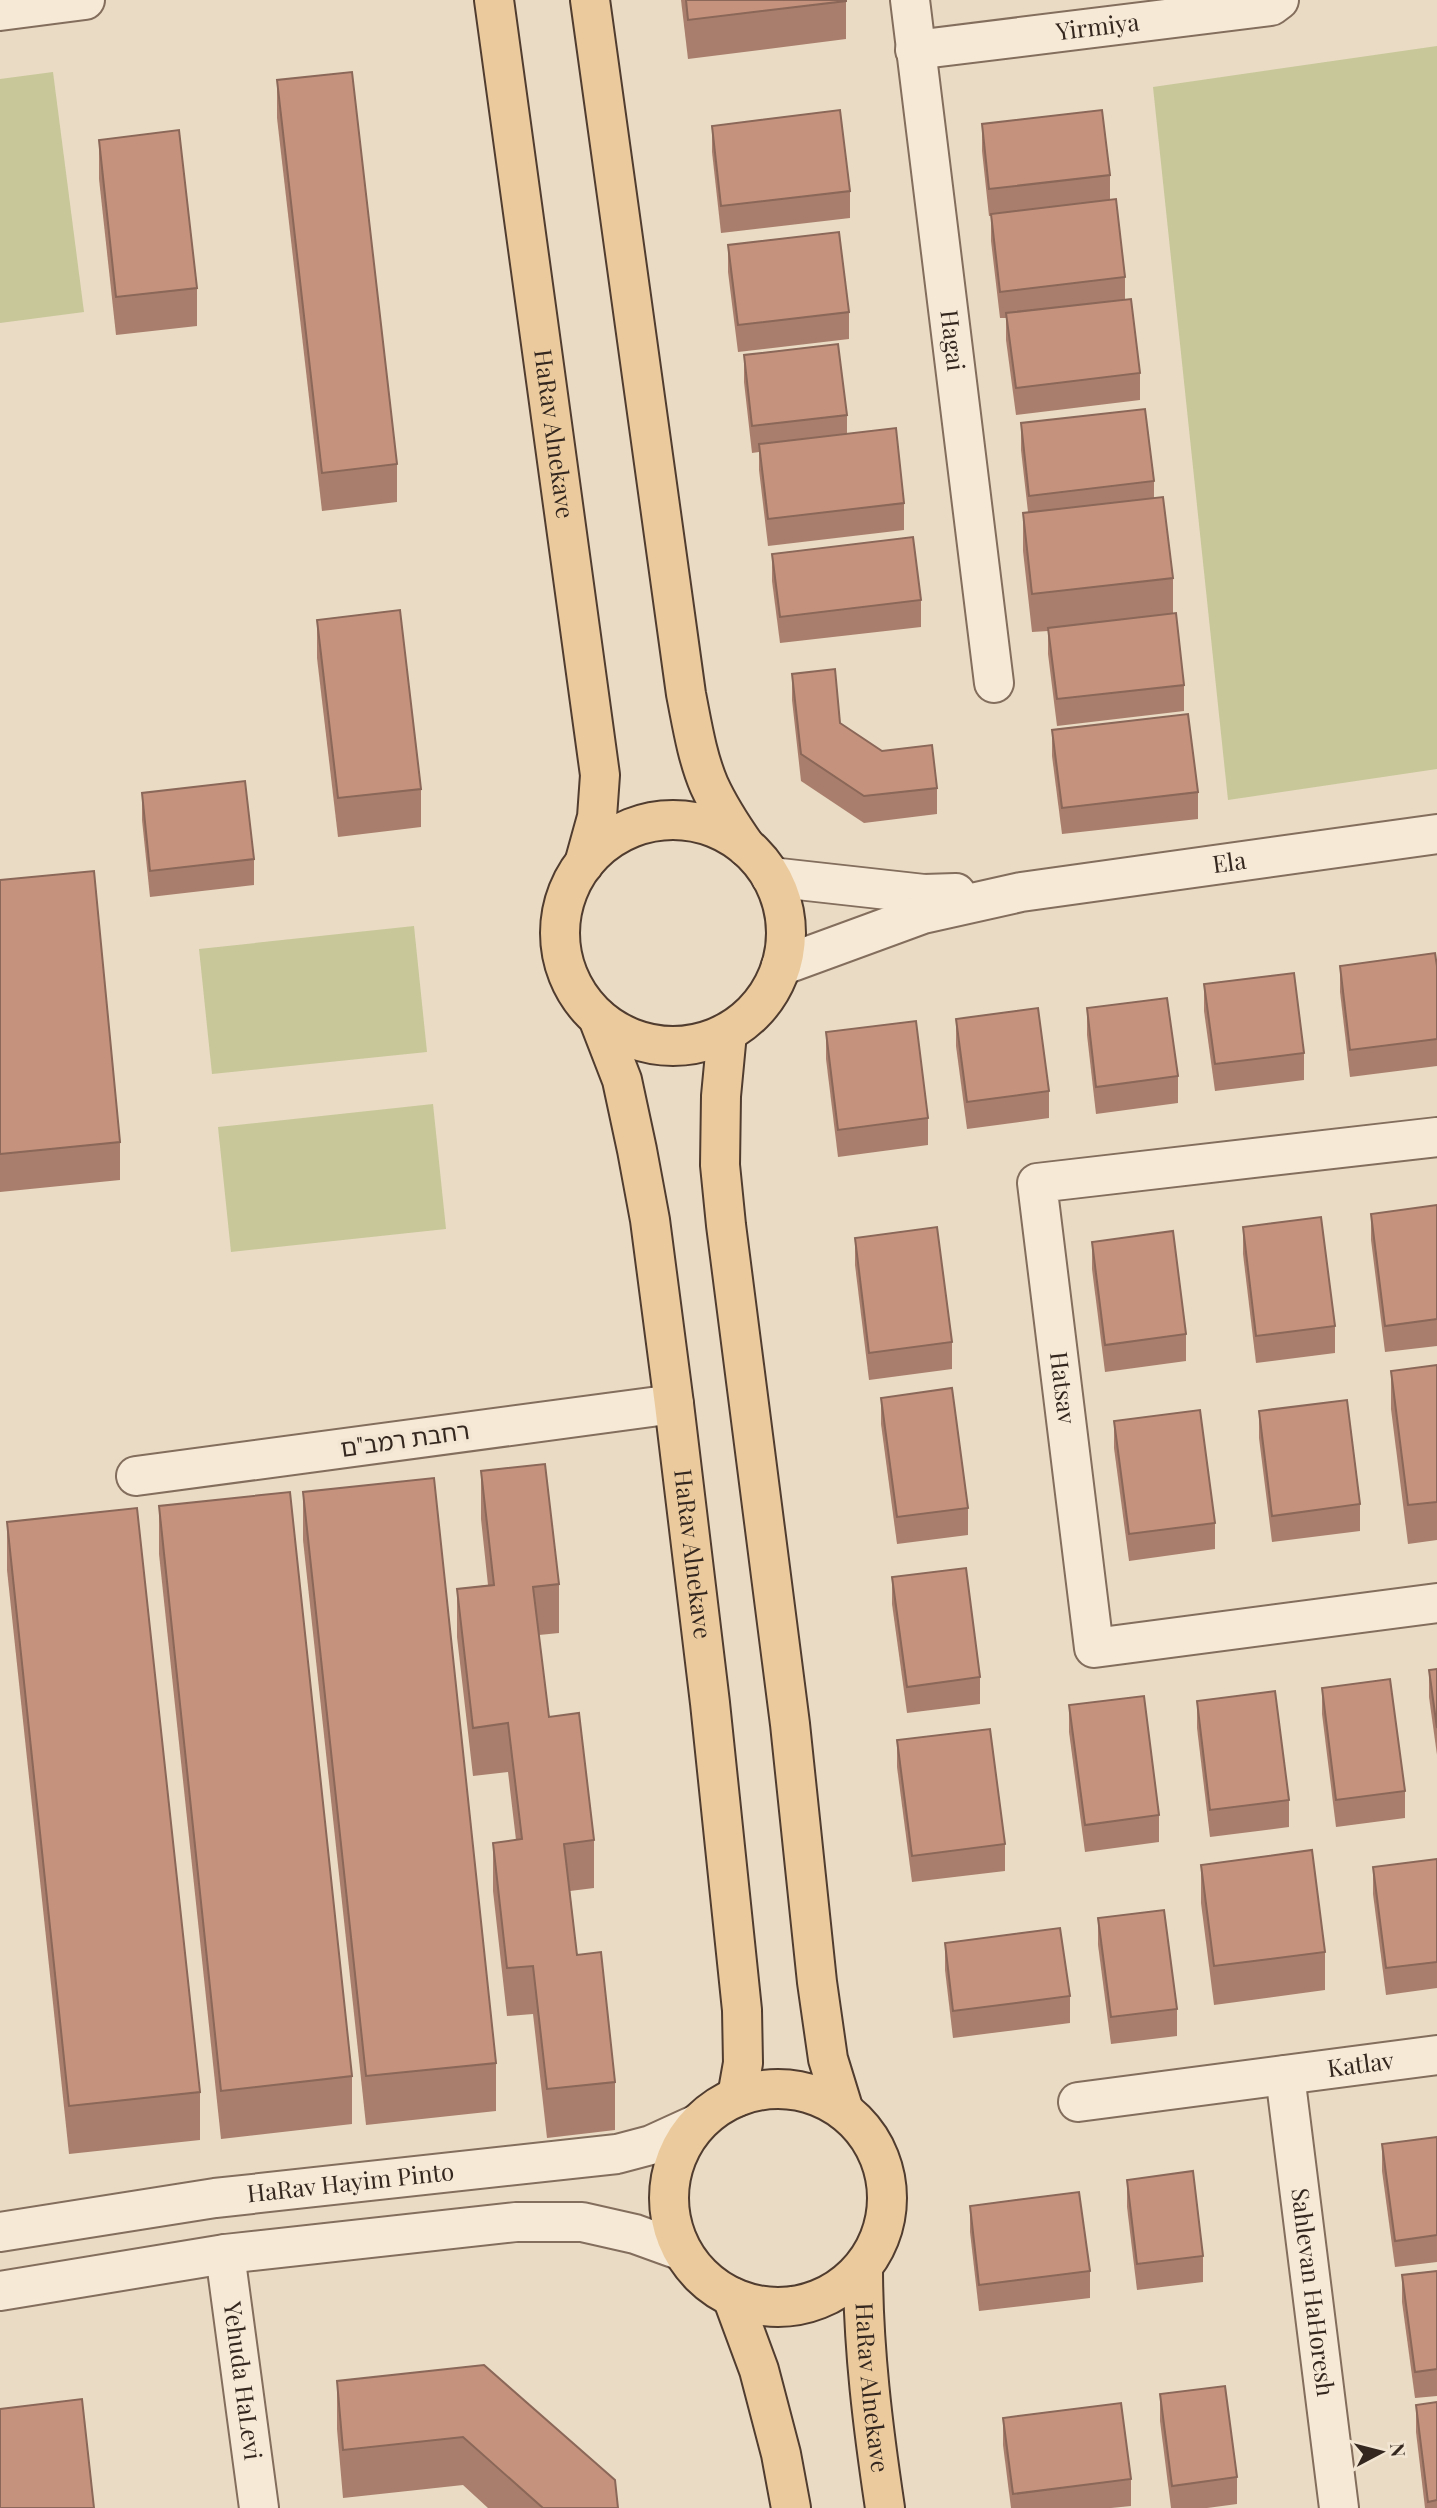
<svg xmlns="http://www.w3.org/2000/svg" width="1437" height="2508" viewBox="0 0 1437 2508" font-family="'Playfair Display','Noto Sans Hebrew',serif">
<rect width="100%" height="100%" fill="#eadbc4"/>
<!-- green -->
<g fill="#c7c799">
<path d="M1437 46V769L1228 800 1153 87Z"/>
<path d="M53 72 84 312 0 323V79Z"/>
<path d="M414 926 427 1052 212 1074 199 949Z"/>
<path d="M433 1104 446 1229 231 1252 218 1127Z"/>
</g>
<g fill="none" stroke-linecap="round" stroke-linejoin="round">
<!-- minor casing -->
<g stroke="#836d5c" stroke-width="42">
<g id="minor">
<path id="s1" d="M910 0 994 683"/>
<path d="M0 11 85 0"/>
<path id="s2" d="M915 50 1271 6 1279 0"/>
<path d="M771 877 924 894 956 893"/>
<path id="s3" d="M781 966 923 914 1021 892 1437 834"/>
<path id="s4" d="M1437 1137 1037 1183 1094 1648 1437 1603"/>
<path d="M136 1476 674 1404"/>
<path id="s5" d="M1285 2075 1339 2508"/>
<path id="s6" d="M1078 2102 1437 2055"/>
<path id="s7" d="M0 2232 215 2198 617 2154 651 2145 697 2124"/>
<path id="s8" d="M225 2254 259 2508"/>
<path d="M0 2291 225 2254 516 2222H582L635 2234 682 2251"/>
</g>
</g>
<!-- major casing -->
<g stroke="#513c30" stroke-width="42">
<g id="major">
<path id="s9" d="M494 0 600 775 597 817 584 864"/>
<path d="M590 0 686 694C692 724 697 757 709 785 719 807 732 827 746 847"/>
<circle cx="673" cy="933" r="113"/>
<path id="s10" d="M598 1018 622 1080 637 1150 650 1220 674 1404 710 1703 742 2010 743 2063 737 2097"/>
<path d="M727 1033 721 1096 720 1165 726 1225 790 1724 817 1982 828 2059 844 2111"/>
<circle cx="778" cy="2198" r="109"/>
<path id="s11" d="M863 2267C863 2348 873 2428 885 2508"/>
<path d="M732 2297 759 2370 781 2454 791 2508"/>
</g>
</g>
<!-- minor -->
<use href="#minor" stroke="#f6e9d6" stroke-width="38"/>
<!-- major -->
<use href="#major" stroke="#ebcb9e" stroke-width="38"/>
</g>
<!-- wall -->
<g fill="#a97e6c">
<path d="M681 0H846V39L688 59Z"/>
<path d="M277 80 397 464V502L322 511 277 118Z"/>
<path d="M982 124 1110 175V200L1125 277V299L1140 373V400L1016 415 1006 340V318H1000L991 241V216H989L982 151Z"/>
<path d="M712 126 850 191V218L721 233 712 152Z"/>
<path d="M99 140 197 288V326L116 335 99 179Z"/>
<path d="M728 245 849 312V339L738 352 728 272Z"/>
<path d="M744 355 847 415V433L904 503V530L768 546 759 470V452L752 453 744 382Z"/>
<path d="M1021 423 1154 481V498L1173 578V613L1184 685V711L1057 726 1048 654V631L1032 632 1023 551V513L1028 512 1021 450Z"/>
<path d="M772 554 921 600V627L780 643 772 581Z"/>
<path d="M317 620 421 789V827L338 837 317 658Z"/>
<path d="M792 674 840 723 937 788V814L864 823 801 781 792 700Z"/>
<path d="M1052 730 1198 792V819L1062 834 1052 756Z"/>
<path d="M142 793 254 859V885L150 897 142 820Z"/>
<path d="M0 880 120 1142V1180L0 1192Z"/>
<path d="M1340 966H1437V1066L1350 1077 1340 992Z"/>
<path d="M1204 984 1304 1053V1080L1215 1091 1204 1011Z"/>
<path d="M1087 1008 1178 1076V1103L1096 1114 1087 1035Z"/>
<path d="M956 1019 1049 1091V1118L967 1129 956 1046Z"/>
<path d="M826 1032 928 1118V1145L838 1157 826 1059Z"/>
<path d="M1437 1205V1346L1385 1352 1371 1240V1214Z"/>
<path d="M1243 1227 1335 1326V1353L1256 1363 1243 1254Z"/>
<path d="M855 1238 952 1342V1369L869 1380 855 1265Z"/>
<path d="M1092 1242 1186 1334V1361L1105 1372 1092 1269Z"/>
<path d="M1437 1365V1540L1408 1544 1391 1409V1371Z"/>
<path d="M881 1398 968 1508V1535L897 1544 881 1424Z"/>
<path d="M1259 1411 1360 1504V1531L1272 1542 1259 1438Z"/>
<path d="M1114 1421 1215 1523V1549L1129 1561 1114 1448Z"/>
<path d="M481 1471 559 1584V1633L539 1635 549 1717 594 1840V1888L570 1891 577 1955 615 2082V2130L547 2138 533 2014 507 2016 493 1891V1843L516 1840 508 1772 473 1776 457 1637V1589L488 1585 481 1519Z"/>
<path d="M303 1492 496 2063V2111L366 2125 303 1540Z"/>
<path d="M159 1506 352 2076V2124L221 2139 159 1554Z"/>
<path d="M7 1522 200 2092V2140L69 2154 7 1570Z"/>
<path d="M892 1577 980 1677V1704L907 1713 892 1604Z"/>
<path d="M1437 1669V1755L1429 1697V1670Z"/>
<path d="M1322 1688 1405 1791V1818L1336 1827 1322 1714Z"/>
<path d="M1197 1701 1289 1800V1827L1210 1837 1197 1728Z"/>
<path d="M1069 1705 1159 1815V1842L1085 1852 1069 1732Z"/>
<path d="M897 1740 1005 1844V1871L912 1882 897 1767Z"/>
<path d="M1437 1859V1988L1386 1995 1373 1894V1867Z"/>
<path d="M1201 1865 1325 1952V1990L1214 2005 1201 1903Z"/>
<path d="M1098 1918 1177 2009V2036L1111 2044 1098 1945Z"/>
<path d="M945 1943 1070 1996V2023L953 2038 945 1970Z"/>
<path d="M1437 2137V2262L1395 2267 1382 2171V2144Z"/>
<path d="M1127 2180 1203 2256V2282L1137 2290 1127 2207Z"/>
<path d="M970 2206 1090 2271V2298L979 2311 970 2232Z"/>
<path d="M1437 2271V2396L1415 2398 1402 2302V2275Z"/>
<path d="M484 2365 618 2508H488L463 2485 343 2498 337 2429V2381Z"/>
<path d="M1160 2394 1237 2477V2504L1207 2508H1171L1160 2421Z"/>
<path d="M1437 2402V2508H1425L1416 2432V2405Z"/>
<path d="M1003 2418 1131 2479V2506L1111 2508H1011L1003 2445Z"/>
</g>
<!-- building -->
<g fill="#c5937d" stroke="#8a6758" stroke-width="2">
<path d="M686 0H846V1L688 20Z"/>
<path d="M352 72 397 464 322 473 277 80Z"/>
<path d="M840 110 850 191 721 206 712 126Z"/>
<path d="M1102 110 1110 175 989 189 982 124Z"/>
<path d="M179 130 197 288 116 297 99 140Z"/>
<path d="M1116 199 1125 277 1000 292 991 214Z"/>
<path d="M839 232 849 312 738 325 728 245Z"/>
<path d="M1131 299 1140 373 1016 388 1006 313Z"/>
<path d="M838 344 847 415 752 426 744 355Z"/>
<path d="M1145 409 1154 481 1029 496 1021 423Z"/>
<path d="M896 428 904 503 768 519 759 444Z"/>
<path d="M1163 497 1173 578 1032 594 1023 513Z"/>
<path d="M913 537 921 600 780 617 772 554Z"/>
<path d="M400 610 421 789 338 798 317 620Z"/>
<path d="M1176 613 1184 685 1057 699 1048 628Z"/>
<path d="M835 669 840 723 882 751 932 745 937 788 864 796 801 754 792 674Z"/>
<path d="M1188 714 1198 792 1062 808 1052 730Z"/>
<path d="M245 781 254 859 150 871 142 793Z"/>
<path d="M94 871 120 1142 0 1154V880Z"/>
<path d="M1435 953 1437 966V1039L1350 1050 1340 966Z"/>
<path d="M1294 973 1304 1053 1215 1064 1204 984Z"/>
<path d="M1167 998 1178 1076 1096 1087 1087 1008Z"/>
<path d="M1038 1008 1049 1091 967 1102 956 1019Z"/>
<path d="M916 1021 928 1118 838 1130 826 1032Z"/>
<path d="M1437 1205V1319L1385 1326 1371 1214Z"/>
<path d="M1321 1217 1335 1326 1256 1336 1243 1227Z"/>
<path d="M937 1227 952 1342 869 1353 855 1238Z"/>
<path d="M1173 1231 1186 1334 1105 1345 1092 1242Z"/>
<path d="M1437 1365V1502L1408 1505 1391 1371Z"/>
<path d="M952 1388 968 1508 897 1517 881 1398Z"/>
<path d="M1347 1400 1360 1504 1272 1516 1259 1411Z"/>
<path d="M1200 1410 1215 1523 1129 1534 1114 1421Z"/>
<path d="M545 1464 559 1584 533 1587 549 1717 579 1713 594 1840 564 1844 577 1955 601 1952 615 2082 547 2089 533 1966 507 1968 493 1843 522 1839 508 1723 473 1728 457 1589 494 1585 481 1471Z"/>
<path d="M434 1478 496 2063 366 2076 303 1492Z"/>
<path d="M290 1492 352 2076 221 2091 159 1506Z"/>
<path d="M137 1508 200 2092 69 2106 7 1522Z"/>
<path d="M966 1568 980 1677 907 1687 892 1577Z"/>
<path d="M1437 1669V1728L1429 1670Z"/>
<path d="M1390 1679 1405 1791 1336 1800 1322 1688Z"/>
<path d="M1275 1691 1289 1800 1210 1810 1197 1701Z"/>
<path d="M1144 1696 1159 1815 1085 1825 1069 1705Z"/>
<path d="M990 1729 1005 1844 912 1856 897 1740Z"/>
<path d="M1312 1850 1325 1952 1214 1966 1201 1865Z"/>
<path d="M1437 1859V1962L1386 1968 1373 1867Z"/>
<path d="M1164 1910 1177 2009 1111 2017 1098 1918Z"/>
<path d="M1060 1928 1070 1996 953 2011 945 1943Z"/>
<path d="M1437 2137V2235L1395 2241 1382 2144Z"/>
<path d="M1193 2171 1203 2256 1137 2264 1127 2180Z"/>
<path d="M1079 2192 1090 2271 979 2285 970 2206Z"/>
<path d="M1437 2271V2369L1415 2372 1402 2275Z"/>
<path d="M484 2365 615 2480 618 2508H543L463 2437 343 2450 337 2381Z"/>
<path d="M1225 2386 1237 2477 1172 2486 1160 2394Z"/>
<path d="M82 2399 94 2508H0V2409Z"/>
<path d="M1437 2402V2500L1428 2502 1416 2405Z"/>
<path d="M1121 2403 1131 2479 1013 2494 1003 2418Z"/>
</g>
<g text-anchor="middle" stroke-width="7" stroke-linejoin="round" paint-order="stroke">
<!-- street labels -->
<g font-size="24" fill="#34271f" stroke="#f2e6d3">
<text dy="8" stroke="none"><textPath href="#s2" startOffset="184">Yirmiya</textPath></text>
<text dy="8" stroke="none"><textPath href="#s1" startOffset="343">Hagai</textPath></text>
<text dy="8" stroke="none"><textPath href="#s9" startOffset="438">HaRav Alnekave</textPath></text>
<text dy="8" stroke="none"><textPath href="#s3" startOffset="462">Ela</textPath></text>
<text dy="8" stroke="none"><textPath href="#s4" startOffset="609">Hatsav</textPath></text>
<text transform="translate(405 1440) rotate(-8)" y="8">רחבת רמב"ם</text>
<text dy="8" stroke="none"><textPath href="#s10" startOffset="546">HaRav Alnekave</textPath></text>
<text dy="8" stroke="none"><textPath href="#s6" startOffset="285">Katlav</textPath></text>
<text dy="8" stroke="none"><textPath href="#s7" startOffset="354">HaRav Hayim Pinto</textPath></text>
<text dy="8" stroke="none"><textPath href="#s5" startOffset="219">Sahlevan HaHoresh</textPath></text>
<text dy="8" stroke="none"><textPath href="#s8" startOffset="128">Yehuda HaLevi</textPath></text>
<text dy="8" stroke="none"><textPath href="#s11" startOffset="121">HaRav Alnekave</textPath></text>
</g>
</g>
<!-- north arrow -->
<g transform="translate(1381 2452) rotate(83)" stroke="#f2e6d3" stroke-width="5" paint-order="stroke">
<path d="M0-5L12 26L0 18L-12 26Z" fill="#34271f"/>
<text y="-10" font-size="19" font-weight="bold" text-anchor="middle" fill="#34271f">N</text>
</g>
</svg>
